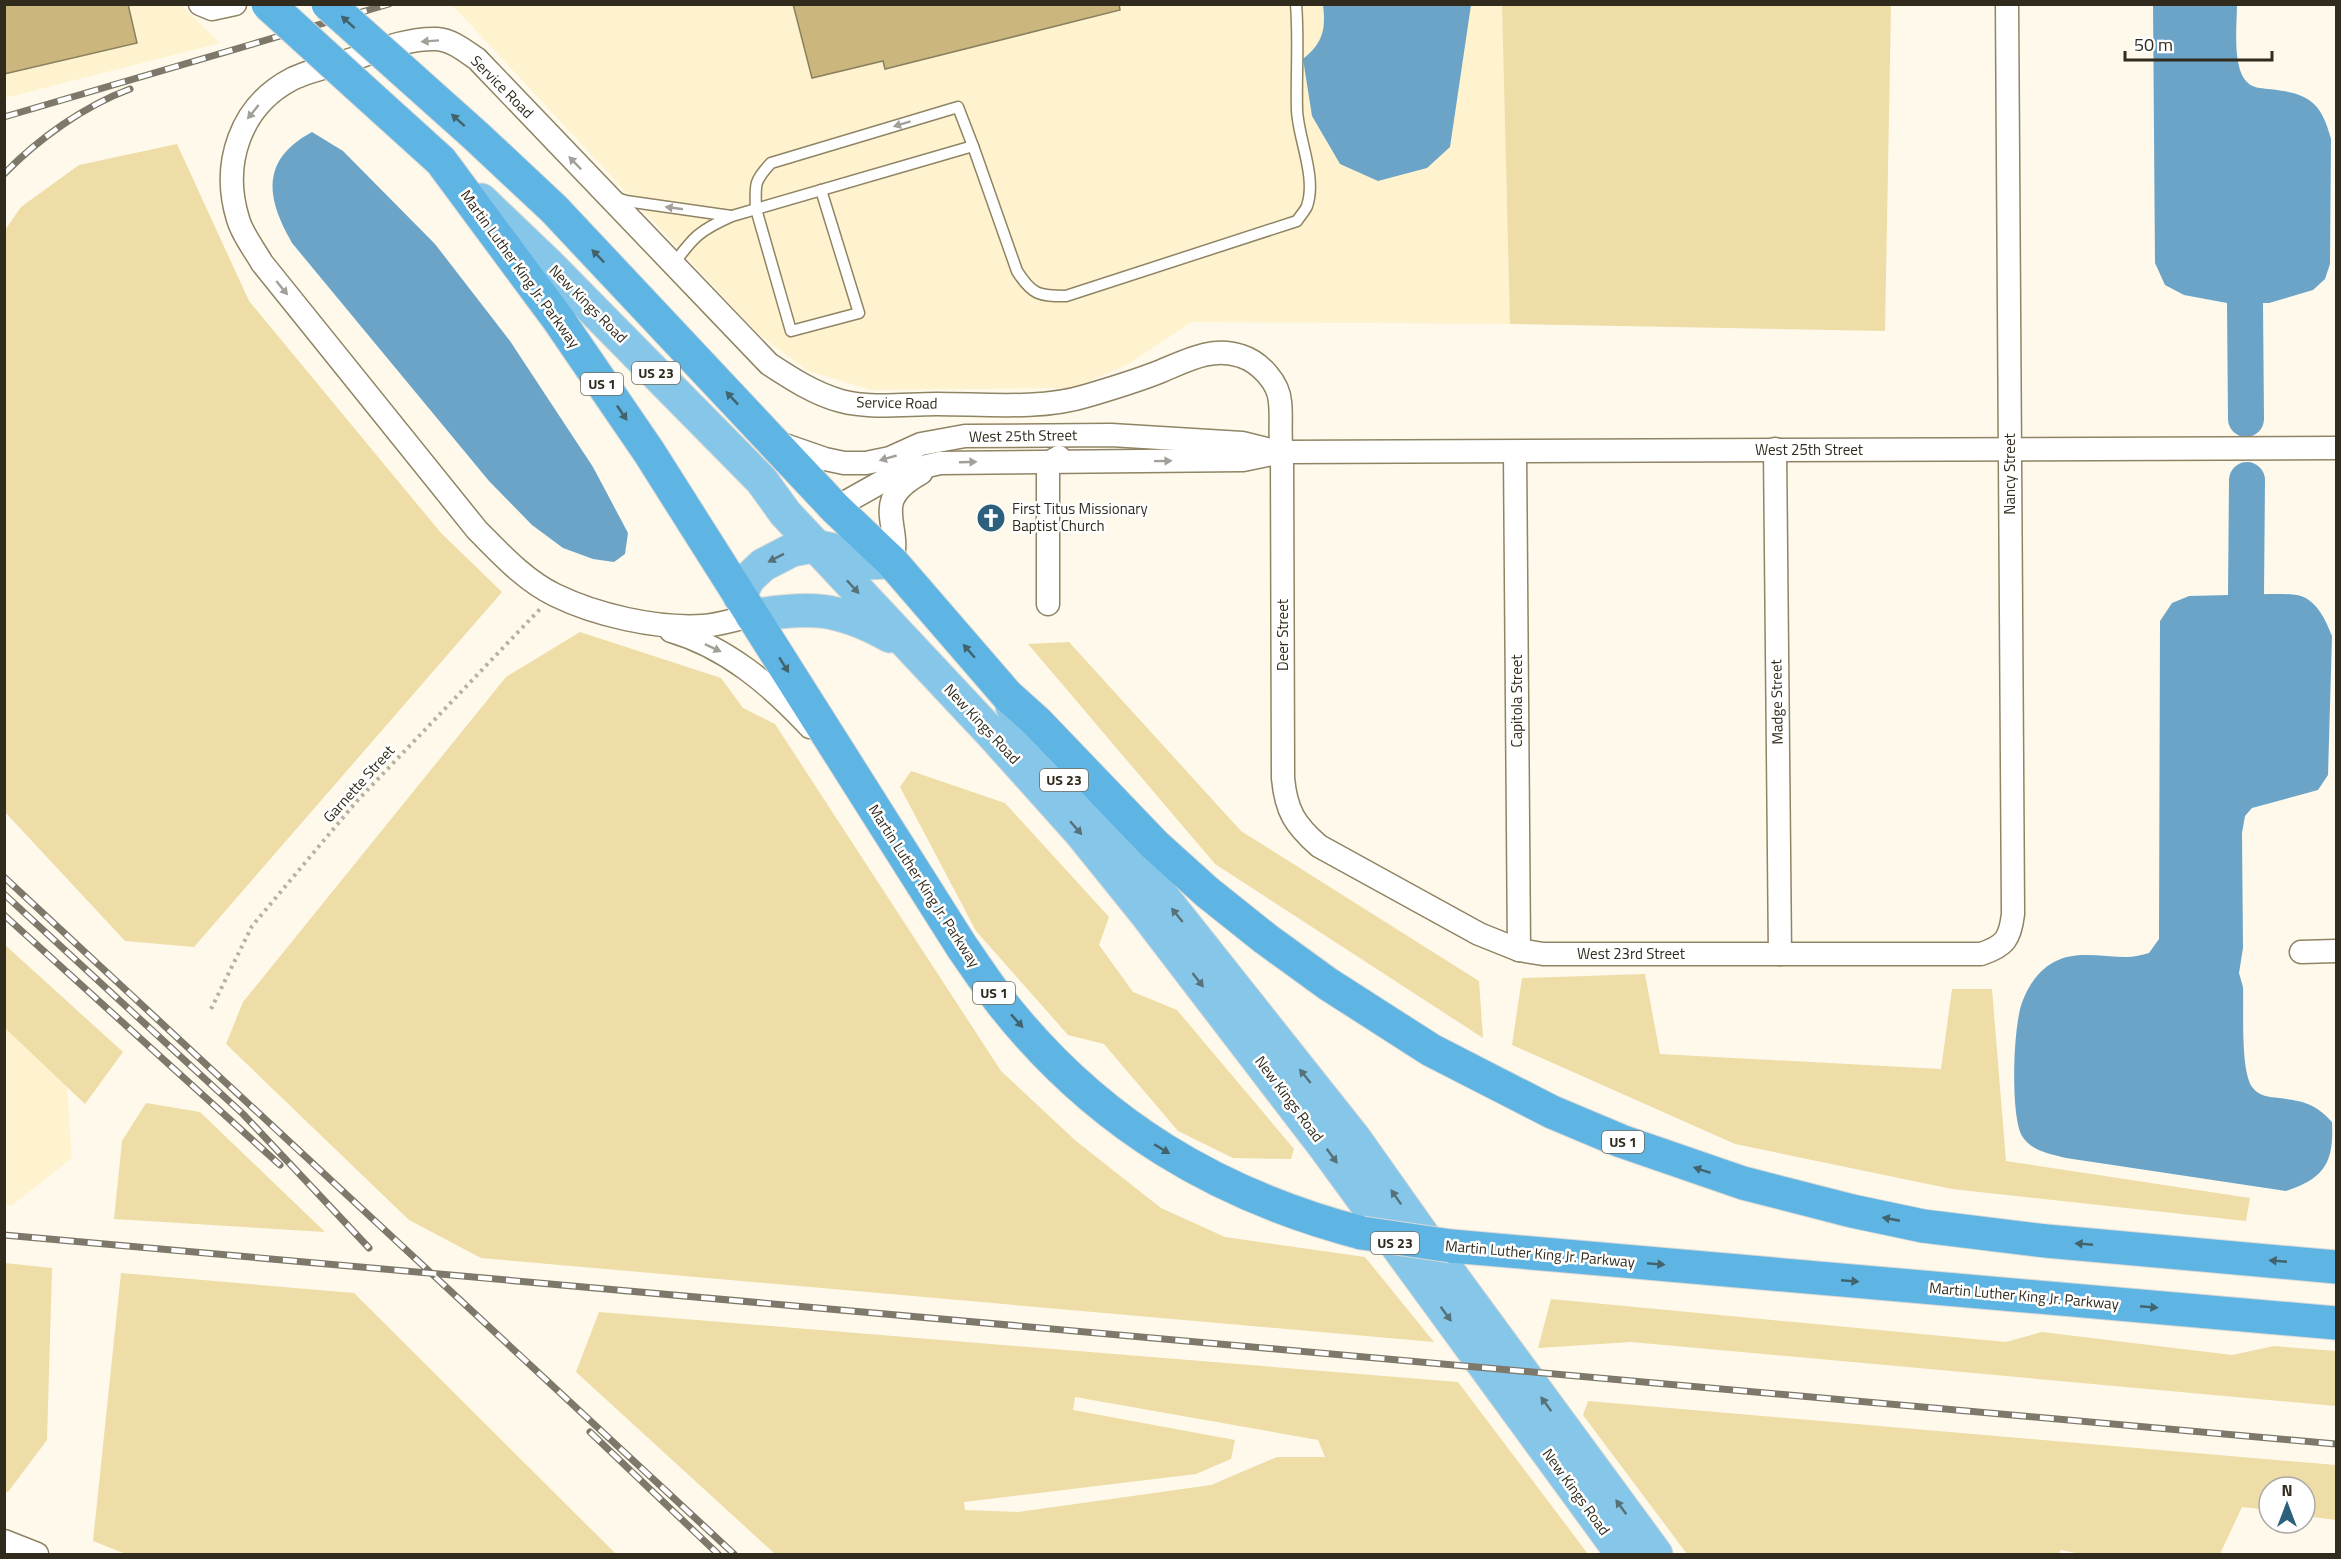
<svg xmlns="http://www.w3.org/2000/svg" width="2341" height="1559" viewBox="0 0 2341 1559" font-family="'Titillium Web',sans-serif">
<rect width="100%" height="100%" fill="#fef9eb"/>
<!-- built -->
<g fill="#fef2cf">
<path d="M5 5H181L220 43 5 98Z"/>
<path d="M452 5H1502L1510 324 1192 322 1127 365 1073 388 871 390 808 371 758 334Z"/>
<path d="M4 1015 66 1072 72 1158 11 1206 4 1205Z"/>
</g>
<!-- green -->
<g fill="#efdda7" fill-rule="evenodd">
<path d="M1502 5H1891L1885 331 1510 324Z"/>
<path d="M177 144 249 301 441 533 502 592 194 947 125 941 4 811 5 230 21 207 79 165Z"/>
<path d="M580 632 721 678 743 708 775 724 1001 1071 1076 1141 1161 1208 1225 1237 1365 1257 1434 1342 481 1258 409 1220 226 1044 243 1002 506 677Z"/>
<path d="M1069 642 1241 831 1479 981 1483 1038 1215 864 1028 644Z"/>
<path d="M911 771 1005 803 1109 917 1099 945 1133 992 1177 1010 1294 1149 1291 1159 1233 1158 1178 1131 1104 1044 1068 1035 976 931 900 787Z"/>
<path d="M4 944 123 1052 85 1104 5 1028Z"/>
<path d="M1645 974 1660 1054 1941 1069 1952 989H1992L2006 1161 2250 1198 2246 1221 1952 1189 1735 1144 1512 1045 1522 978Z"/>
<path d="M146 1103 200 1112 325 1232 114 1219 122 1141Z"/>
<path d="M5 1263 52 1268 47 1440 8 1492 4 1491Z"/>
<path d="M121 1273 354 1293 616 1554H126L93 1541Z"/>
<path d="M1551 1299 2006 1342 2042 1332 2232 1355 2274 1346 2336 1351V1406L1631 1342 1538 1348Z"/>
<path d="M599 1312 1458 1382 1588 1554H775L576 1372ZM1075 1397 1318 1440 1325 1457H1277L1211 1485 1018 1512 965 1510 964 1502 1196 1474 1231 1459 1235 1440 1073 1410Z"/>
<path d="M1588 1401 2336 1465V1520L2305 1516V1487H2269V1510L2242 1507 2220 1554H2081L2061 1550 2059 1554H1687L1583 1415Z"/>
</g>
<!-- water -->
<g fill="#6ba4c7">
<path d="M1323 5H1471L1450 147 1427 168 1378 181 1340 164 1312 116 1303 59C1323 43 1326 29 1323 5Z"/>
<path d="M2153 5H2237C2237 25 2232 67 2247 82 2252 88 2261 88 2268 89 2307 93 2321 100 2331 139L2330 264 2325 279 2313 290 2269 303H2227L2184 295 2165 285 2155 263Z"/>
<path d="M312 132 343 151 435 244 510 341 593 467 628 533 625 554 614 562 593 559 563 548 532 525 489 481 292 243C266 198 260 160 312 132Z"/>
<path d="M2229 595C2245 595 2289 592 2301 596 2318 602 2326 621 2332 636L2328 775 2318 790 2252 808 2245 816 2242 833 2243 948 2239 973 2243 987C2244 1009 2240 1073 2253 1088 2259 1096 2269 1097 2279 1098 2303 1101 2315 1103 2332 1122 2334 1162 2325 1178 2286 1191L2066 1158C2050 1154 2031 1151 2022 1136 2010 1115 2013 1022 2023 1000 2029 985 2039 970 2054 962 2076 950 2103 957 2126 957 2134 957 2142 955 2149 953L2159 939 2160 621 2172 603 2189 596Z"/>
</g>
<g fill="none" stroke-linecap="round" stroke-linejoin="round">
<!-- river -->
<g stroke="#6ba4c7" stroke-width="36">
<path d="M2245 303 2246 419"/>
<path d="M2246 595 2247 480"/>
</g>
</g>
<!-- building -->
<g fill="#cbb77d" stroke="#8b805f" stroke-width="1.5">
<path d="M4 4H128L137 43 4 74Z"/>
<path d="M793 4H1119L1120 10 885 69 883 61 812 78Z"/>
</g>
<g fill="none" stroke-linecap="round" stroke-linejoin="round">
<!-- service casing -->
<g stroke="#8f8463" stroke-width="13">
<g id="service">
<path d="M821 190 859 313 791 331 756 209C755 184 754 181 771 163L958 107 973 146"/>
<path d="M617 198 626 201 731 216"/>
<path d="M673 265C693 237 700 230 732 216L973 146 1017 271C1032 295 1039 296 1066 296L1297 221C1300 216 1305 211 1307 206 1317 177 1298 138 1297 110 1296 75 1299 40 1296 4"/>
</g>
</g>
<!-- minor casing -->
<g stroke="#8f8463" stroke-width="25">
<g id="minor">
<path d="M200 4 212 9 235 4"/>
<path d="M776 442 825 459 844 463H866L890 458 921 444 965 436 1111 435 1242 443 1271 450"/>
<path d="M1775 449 1780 954"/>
<path d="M1515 452 1519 950"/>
<path d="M835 508 885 480 914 469 940 463 1243 460 1282 452 2336 448"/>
<path d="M892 562C903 524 868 502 921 473"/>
<path d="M1048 604V463L1059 457"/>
<path d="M752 616C736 619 719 625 703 626 656 629 596 615 555 595 524 580 500 553 477 530L262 263C254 249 242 234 238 219 221 164 240 106 292 79 310 70 333 66 353 59 379 50 408 38 437 39 452 40 465 51 477 59L769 364C792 379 815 394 841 401 871 409 906 404 937 404 983 404 1041 410 1086 396 1110 389 1136 381 1159 372 1186 361 1212 346 1241 356 1260 362 1279 383 1280 402 1282 419 1279 435 1282 452L1283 778C1286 811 1295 825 1319 846L1479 934 1519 950 1543 954H1981C2005 946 2010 939 2013 914L2007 4"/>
<path d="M671 631C726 647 771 685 810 727"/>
<path d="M2301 952 2336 951"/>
<path d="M4 1541 37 1554"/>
</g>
</g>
<!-- primary casing -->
<g stroke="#dad9d6" stroke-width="35">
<g id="primary">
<path d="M481 200 549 265 762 481 785 513 993 735 1080 832 1147 915 1324 1146 1622 1554"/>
<path d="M740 597 748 579 763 565 792 550 814 546 838 551 866 563 892 562"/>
<path d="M752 616C809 606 838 607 890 636"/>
<path d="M1012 706 1021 726 1132 858 1355 1139 1454 1279 1656 1554"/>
</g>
</g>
<!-- trunk casing -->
<g stroke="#dad9d6" stroke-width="35">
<g id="trunk">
<path d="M400 68 476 136 554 209 835 508 892 562 1007 695 1037 722 1155 845 1207 892 1266 939 1328 984 1431 1050 1552 1112 1621 1141 1743 1183 1852 1211 1923 1226 2046 1241 2336 1267"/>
<path d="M356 84 441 161 558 319 649 452 962 947C976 967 989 987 1004 1006 1098 1124 1217 1195 1362 1233"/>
<path d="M1451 1246 2336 1323"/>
</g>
</g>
<!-- path -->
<path stroke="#b6b1a3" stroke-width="4" stroke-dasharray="3 4.5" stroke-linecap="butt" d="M211 1009 252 926 357 801 541 608"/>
<!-- service -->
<use href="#service" stroke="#fff" stroke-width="10"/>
<!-- minor -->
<use href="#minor" stroke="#fff" stroke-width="22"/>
<!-- primary -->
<use href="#primary" stroke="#86c7e9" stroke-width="33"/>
<!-- trunk -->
<use href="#trunk" stroke="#5eb4e2" stroke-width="33"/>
<!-- rail casing -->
<g stroke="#7d786a" stroke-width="7">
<g id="rail">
<path d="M4 117 389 4"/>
<path d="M4 174C38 139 84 106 130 89"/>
<path d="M4 877 734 1554"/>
<path d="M4 894 243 1114 369 1248"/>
<path d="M4 915 280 1165"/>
<path d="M4 1235 2336 1444"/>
<path d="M590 1432 718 1554"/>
</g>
</g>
<!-- rail -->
<use href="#rail" stroke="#fff" stroke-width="4.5" stroke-dasharray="14" stroke-linecap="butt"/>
<!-- trunk-bridge casing -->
<g stroke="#dad9d6" stroke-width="35" stroke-linecap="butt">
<g id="trunk-bridge">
<path d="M268 4 356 84"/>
<path d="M328 4 400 68"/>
<path d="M1362 1233 1451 1246"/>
</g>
</g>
<!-- trunk-bridge -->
<use href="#trunk-bridge" stroke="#5eb4e2" stroke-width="33"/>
</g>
<!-- one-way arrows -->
<defs><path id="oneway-solid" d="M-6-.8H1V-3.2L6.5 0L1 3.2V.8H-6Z" transform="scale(1.5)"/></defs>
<g fill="#42626c">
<use href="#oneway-solid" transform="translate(348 22) rotate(-138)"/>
<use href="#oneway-solid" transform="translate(458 120) rotate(-138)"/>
<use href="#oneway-solid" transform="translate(598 256) rotate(-134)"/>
<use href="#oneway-solid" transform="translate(732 398) rotate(-133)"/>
<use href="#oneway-solid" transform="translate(622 413) rotate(56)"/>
<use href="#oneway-solid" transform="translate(969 651) rotate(-131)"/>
<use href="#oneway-solid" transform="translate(784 665) rotate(58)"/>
<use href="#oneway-solid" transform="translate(1017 1021) rotate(48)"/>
<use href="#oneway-solid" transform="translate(1162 1149) rotate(31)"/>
<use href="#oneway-solid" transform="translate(1702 1170) rotate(-162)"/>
<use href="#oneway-solid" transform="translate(1891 1219) rotate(-169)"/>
<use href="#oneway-solid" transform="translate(2084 1244) rotate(-175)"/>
<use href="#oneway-solid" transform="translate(2278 1261) rotate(-175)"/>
<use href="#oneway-solid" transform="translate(1656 1264) rotate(5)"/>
<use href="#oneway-solid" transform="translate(1850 1281) rotate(5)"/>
<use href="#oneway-solid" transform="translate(2149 1307) rotate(5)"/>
</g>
<g fill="#a2a099">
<use href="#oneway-solid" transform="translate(430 41) rotate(176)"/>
<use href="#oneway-solid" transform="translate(253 112) rotate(129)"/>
<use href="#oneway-solid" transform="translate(902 124) rotate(163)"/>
<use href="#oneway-solid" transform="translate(575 163) rotate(-134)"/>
<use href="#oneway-solid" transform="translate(674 208) rotate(-172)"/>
<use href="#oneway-solid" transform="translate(282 288) rotate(51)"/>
<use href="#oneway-solid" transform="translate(888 458) rotate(164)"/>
<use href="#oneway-solid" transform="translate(1163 461) rotate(-1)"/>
<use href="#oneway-solid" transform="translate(968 462) rotate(-2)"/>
<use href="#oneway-solid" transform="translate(713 648) rotate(25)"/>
</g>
<g fill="#577179">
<use href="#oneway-solid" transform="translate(776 558) rotate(153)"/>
<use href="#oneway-solid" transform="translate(853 587) rotate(47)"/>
<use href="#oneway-solid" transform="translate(1076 828) rotate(49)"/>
<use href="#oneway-solid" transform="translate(1177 915) rotate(-129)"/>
<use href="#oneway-solid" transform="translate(1198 980) rotate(52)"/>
<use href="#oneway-solid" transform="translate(1305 1076) rotate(-129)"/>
<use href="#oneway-solid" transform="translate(1332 1156) rotate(54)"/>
<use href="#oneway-solid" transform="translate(1396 1197) rotate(-125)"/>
<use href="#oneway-solid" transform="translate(1446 1314) rotate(54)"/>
<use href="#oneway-solid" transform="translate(1546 1404) rotate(-126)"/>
<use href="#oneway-solid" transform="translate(1621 1507) rotate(-126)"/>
</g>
<!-- icons -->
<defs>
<g id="church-disc" transform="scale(1.5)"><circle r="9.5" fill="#2d607d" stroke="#fff"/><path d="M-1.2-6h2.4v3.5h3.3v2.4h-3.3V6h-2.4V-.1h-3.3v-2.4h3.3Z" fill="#fff"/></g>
</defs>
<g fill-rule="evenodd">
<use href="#church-disc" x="991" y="518"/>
</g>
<g text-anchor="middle" stroke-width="5" stroke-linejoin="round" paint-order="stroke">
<!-- shield labels -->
<g fill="#fff" stroke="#6e6b61" stroke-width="1.5">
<rect x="632" y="362" width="48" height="22" rx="4.5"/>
<rect x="581" y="373" width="42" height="22" rx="4.5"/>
<rect x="1040" y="769" width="48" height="22" rx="4.5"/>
<rect x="973" y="982" width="42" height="22" rx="4.5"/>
<rect x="1602" y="1131" width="42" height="22" rx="4.5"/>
<rect x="1371" y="1232" width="48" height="22" rx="4.5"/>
</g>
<g font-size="14" font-weight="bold" fill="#302b1d">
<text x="656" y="378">US 23</text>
<text x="602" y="389">US 1</text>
<text x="1064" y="785">US 23</text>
<text x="994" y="998">US 1</text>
<text x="1623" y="1147">US 1</text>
<text x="1395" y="1248">US 23</text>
</g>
<!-- street labels -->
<g font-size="15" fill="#302b1d" stroke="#fff">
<text transform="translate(502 87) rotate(45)" y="5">Service Road</text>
<text transform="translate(520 269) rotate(54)" y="5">Martin Luther King Jr. Parkway</text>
<text transform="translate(588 304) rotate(45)" y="5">New Kings Road</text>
<text transform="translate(897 403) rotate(1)" y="5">Service Road</text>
<text transform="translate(1023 436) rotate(-1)" y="5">West 25th Street</text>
<text x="1809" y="455">West 25th Street</text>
<text transform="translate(2010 474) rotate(-90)" y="5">Nancy Street</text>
<text transform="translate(1283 635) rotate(-90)" y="5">Deer Street</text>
<text transform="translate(1517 701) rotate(-90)" y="5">Capitola Street</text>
<text transform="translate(1777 702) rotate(-91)" y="5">Madge Street</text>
<text transform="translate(982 724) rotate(47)" y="5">New Kings Road</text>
<text transform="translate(359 784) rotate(-48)" y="5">Garnette Street</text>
<text transform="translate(924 886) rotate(57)" y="5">Martin Luther King Jr. Parkway</text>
<text x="1631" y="959">West 23rd Street</text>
<text transform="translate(1289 1099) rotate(53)" y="5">New Kings Road</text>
<text transform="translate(1540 1254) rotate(5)" y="5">Martin Luther King Jr. Parkway</text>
<text transform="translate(2024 1296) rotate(5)" y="5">Martin Luther King Jr. Parkway</text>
<text transform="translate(1576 1492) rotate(54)" y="5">New Kings Road</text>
</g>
<!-- poi labels -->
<g font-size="15" fill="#302b1d" stroke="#fff" text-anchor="start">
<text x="1012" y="514">First Titus Missionary<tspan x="1012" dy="17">Baptist Church</tspan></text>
</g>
</g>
<!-- border -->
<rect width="2341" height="1559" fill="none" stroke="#302b1d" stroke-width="12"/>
<!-- north arrow -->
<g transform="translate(2287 1505)"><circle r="28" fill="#ffffff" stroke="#acaaa5" stroke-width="1.5"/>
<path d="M0-4.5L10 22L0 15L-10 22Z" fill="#2d607d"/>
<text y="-9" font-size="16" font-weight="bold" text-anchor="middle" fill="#302b1d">N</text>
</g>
<!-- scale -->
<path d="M2125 51v9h147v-9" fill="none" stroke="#302b1d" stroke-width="3"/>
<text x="2134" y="51" font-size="18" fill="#302b1d" stroke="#ffffff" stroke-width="4.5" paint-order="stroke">50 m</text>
</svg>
